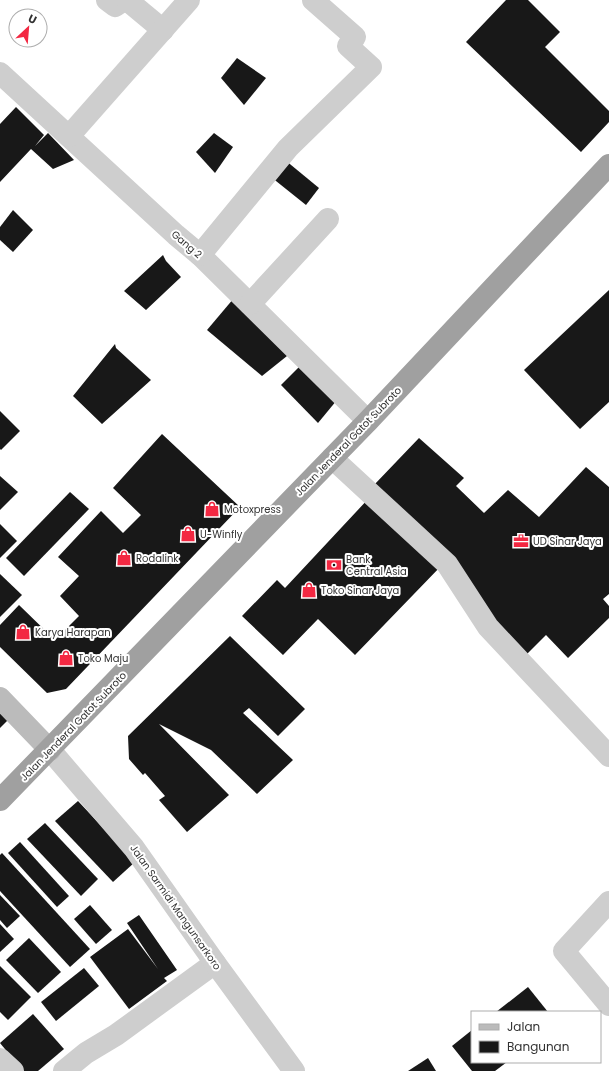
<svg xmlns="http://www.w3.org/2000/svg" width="609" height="1071" viewBox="0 0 609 1071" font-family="Poppins,sans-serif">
<rect width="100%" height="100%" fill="#fff"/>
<!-- building -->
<g fill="#181818">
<path d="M506 0H528L560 32 545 47 609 111V122L581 152 466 42Z"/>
<path d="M237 58 266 78 244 105 221 78Z"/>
<path d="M16 107 44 135 35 146 48 133 74 160 53 169 31 149 0 182V124Z"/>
<path d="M214 133 233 147 215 173 196 152Z"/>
<path d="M285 160 319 188 306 205 271 177Z"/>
<path d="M13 210 33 230 13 252 0 240V227Z"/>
<path d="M163 255 166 261 181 277 146 310 124 291Z"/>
<path d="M609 290V402L580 429 524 370Z"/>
<path d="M234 298 292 352 262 376 207 330Z"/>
<path d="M115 344 116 348 151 380 102 424 73 396Z"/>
<path d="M301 365 337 400 318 423 281 385Z"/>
<path d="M0 411 20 431 1 450 0 449Z"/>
<path d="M162 434 240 507 66 689 47 693 0 647V625L19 605 55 640 79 616 60 596 79 576 58 557 101 511 123 533 141 515 113 488Z"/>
<path d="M419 438 464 478 456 486 484 513 508 490 539 517 586 467 609 487V594L603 599 609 606V618L568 658 546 635 526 655 374 485Z"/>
<path d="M0 476 18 492 0 510Z"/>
<path d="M70 492 89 509 24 576 6 558Z"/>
<path d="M370 497 442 565 355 655 318 619 283 655 242 616 277 580 285 588Z"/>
<path d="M0 524 17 541 0 558Z"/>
<path d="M0 574 22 595 0 617Z"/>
<path d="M230 636 305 709 278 736 249 708 243 713 293 760 257 794 211 750 159 724 229 795 187 832 159 800 165 796 145 773 143 775 129 759 128 736Z"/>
<path d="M0 707 11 717 0 728Z"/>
<path d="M78 801 135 862 113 882 55 821Z"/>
<path d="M45 823 98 879 81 896 27 839Z"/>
<path d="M20 842 69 896 57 907 8 853Z"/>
<path d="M2 853 90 949 70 967 0 891V855Z"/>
<path d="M0 895 20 916 7 928 0 920Z"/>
<path d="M90 905 112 930 96 944 74 919Z"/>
<path d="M139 915 177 970 164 978 167 981 129 1009 90 957 128 929 158 969 127 923Z"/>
<path d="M0 924 14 939 0 952Z"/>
<path d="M29 938 61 972 38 993 6 960Z"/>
<path d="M0 966 31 997 8 1020 0 1012Z"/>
<path d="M84 968 99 986 56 1021 41 1002Z"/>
<path d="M528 987 548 1012H496Z"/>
<path d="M33 1014 64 1049 38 1071H23L0 1043Z"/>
<path d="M472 1030V1062H507L495 1071H472L452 1046Z"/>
<path d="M428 1058 436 1071H408Z"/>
</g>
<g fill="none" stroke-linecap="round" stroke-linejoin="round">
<!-- minor -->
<g stroke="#cecece" stroke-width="22">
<path d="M107 0 115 6 124 0"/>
<path d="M127 0 163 30"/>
<path d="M0 73 176 235 200 255 368 421"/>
<path d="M69 136 189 0"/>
<path d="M200 255 288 148 371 67 348 46 355 37 313 0"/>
<path d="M250 304 328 219"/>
<path d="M332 458 447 564 488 627 609 756"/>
<path d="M609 902 564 951 609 1005"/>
<path d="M0 1059 13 1071"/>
<path d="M64 1071 86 1053 116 1035 215 963"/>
</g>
<!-- tertiary -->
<path stroke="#cecece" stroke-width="22" d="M50 750 134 848 215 963 294 1071"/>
<!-- secondary -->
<path stroke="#bbb" stroke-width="22" d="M0 698 50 750"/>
<!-- trunk -->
<path stroke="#a0a0a0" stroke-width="22" d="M0 800 368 421 609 165"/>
</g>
<!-- icons -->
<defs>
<g id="shop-bare" transform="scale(1.2)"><path d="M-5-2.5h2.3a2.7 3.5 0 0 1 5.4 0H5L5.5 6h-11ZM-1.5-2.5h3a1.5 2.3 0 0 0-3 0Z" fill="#f32842" stroke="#fff" stroke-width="2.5" paint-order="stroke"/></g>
<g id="office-bare" transform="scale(1.2)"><path d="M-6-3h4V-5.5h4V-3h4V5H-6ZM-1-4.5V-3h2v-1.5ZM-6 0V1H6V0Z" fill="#f32842" stroke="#fff" stroke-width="2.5" paint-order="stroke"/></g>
<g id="bank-bare" transform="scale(1.2)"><path d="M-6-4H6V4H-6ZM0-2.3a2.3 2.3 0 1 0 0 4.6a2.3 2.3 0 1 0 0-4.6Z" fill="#f32842" stroke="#fff" stroke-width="2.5" paint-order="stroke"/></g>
</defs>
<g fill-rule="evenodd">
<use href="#shop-bare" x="212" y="509"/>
<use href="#shop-bare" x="188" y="534"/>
<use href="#office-bare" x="521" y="541"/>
<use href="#shop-bare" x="124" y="558"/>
<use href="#bank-bare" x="334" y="565"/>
<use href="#shop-bare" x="309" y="590"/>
<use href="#shop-bare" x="23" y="632"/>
<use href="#shop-bare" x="66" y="658"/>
</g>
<g text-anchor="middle" stroke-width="4" stroke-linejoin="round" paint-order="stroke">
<!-- street labels -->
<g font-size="10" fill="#313131" stroke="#fff">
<text transform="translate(187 244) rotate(41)" y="4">Gang 2</text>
<text transform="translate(348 441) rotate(-46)" y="4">Jalan Jenderal Gatot Subroto</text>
<text transform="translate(73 726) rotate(-46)" y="4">Jalan Jenderal Gatot Subroto</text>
<text transform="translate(176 907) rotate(55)" y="4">Jalan Sarmidi Mangunsarkoro</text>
</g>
<!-- poi labels -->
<g font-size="10" fill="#313131" stroke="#fff" text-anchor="start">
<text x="224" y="513">Motoxpress</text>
<text x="200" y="538">U-Winfly</text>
<text x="533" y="545">UD Sinar Jaya</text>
<text x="136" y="562">Rodalink</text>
<text x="346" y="563">Bank<tspan x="346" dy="12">Central Asia</tspan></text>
<text x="321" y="594">Toko Sinar Jaya</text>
<text x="35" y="636">Karya Harapan</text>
<text x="78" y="662">Toko Maju</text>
</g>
</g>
<!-- legend -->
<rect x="471" y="1011" width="130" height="52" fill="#ffffff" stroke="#adadad"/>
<rect x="479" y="1024" width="20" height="6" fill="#bbbbbb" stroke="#adadad"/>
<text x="507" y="1031" font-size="12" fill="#313131">Jalan</text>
<rect x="479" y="1041" width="20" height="12" fill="#181818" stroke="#adadad"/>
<text x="507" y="1051" font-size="12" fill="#313131">Bangunan</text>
<!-- north arrow -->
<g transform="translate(28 28) rotate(26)"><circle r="19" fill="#ffffff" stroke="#adadad"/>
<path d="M0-3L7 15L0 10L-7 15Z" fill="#f32842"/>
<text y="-6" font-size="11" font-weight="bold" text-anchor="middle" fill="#313131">U</text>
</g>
</svg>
